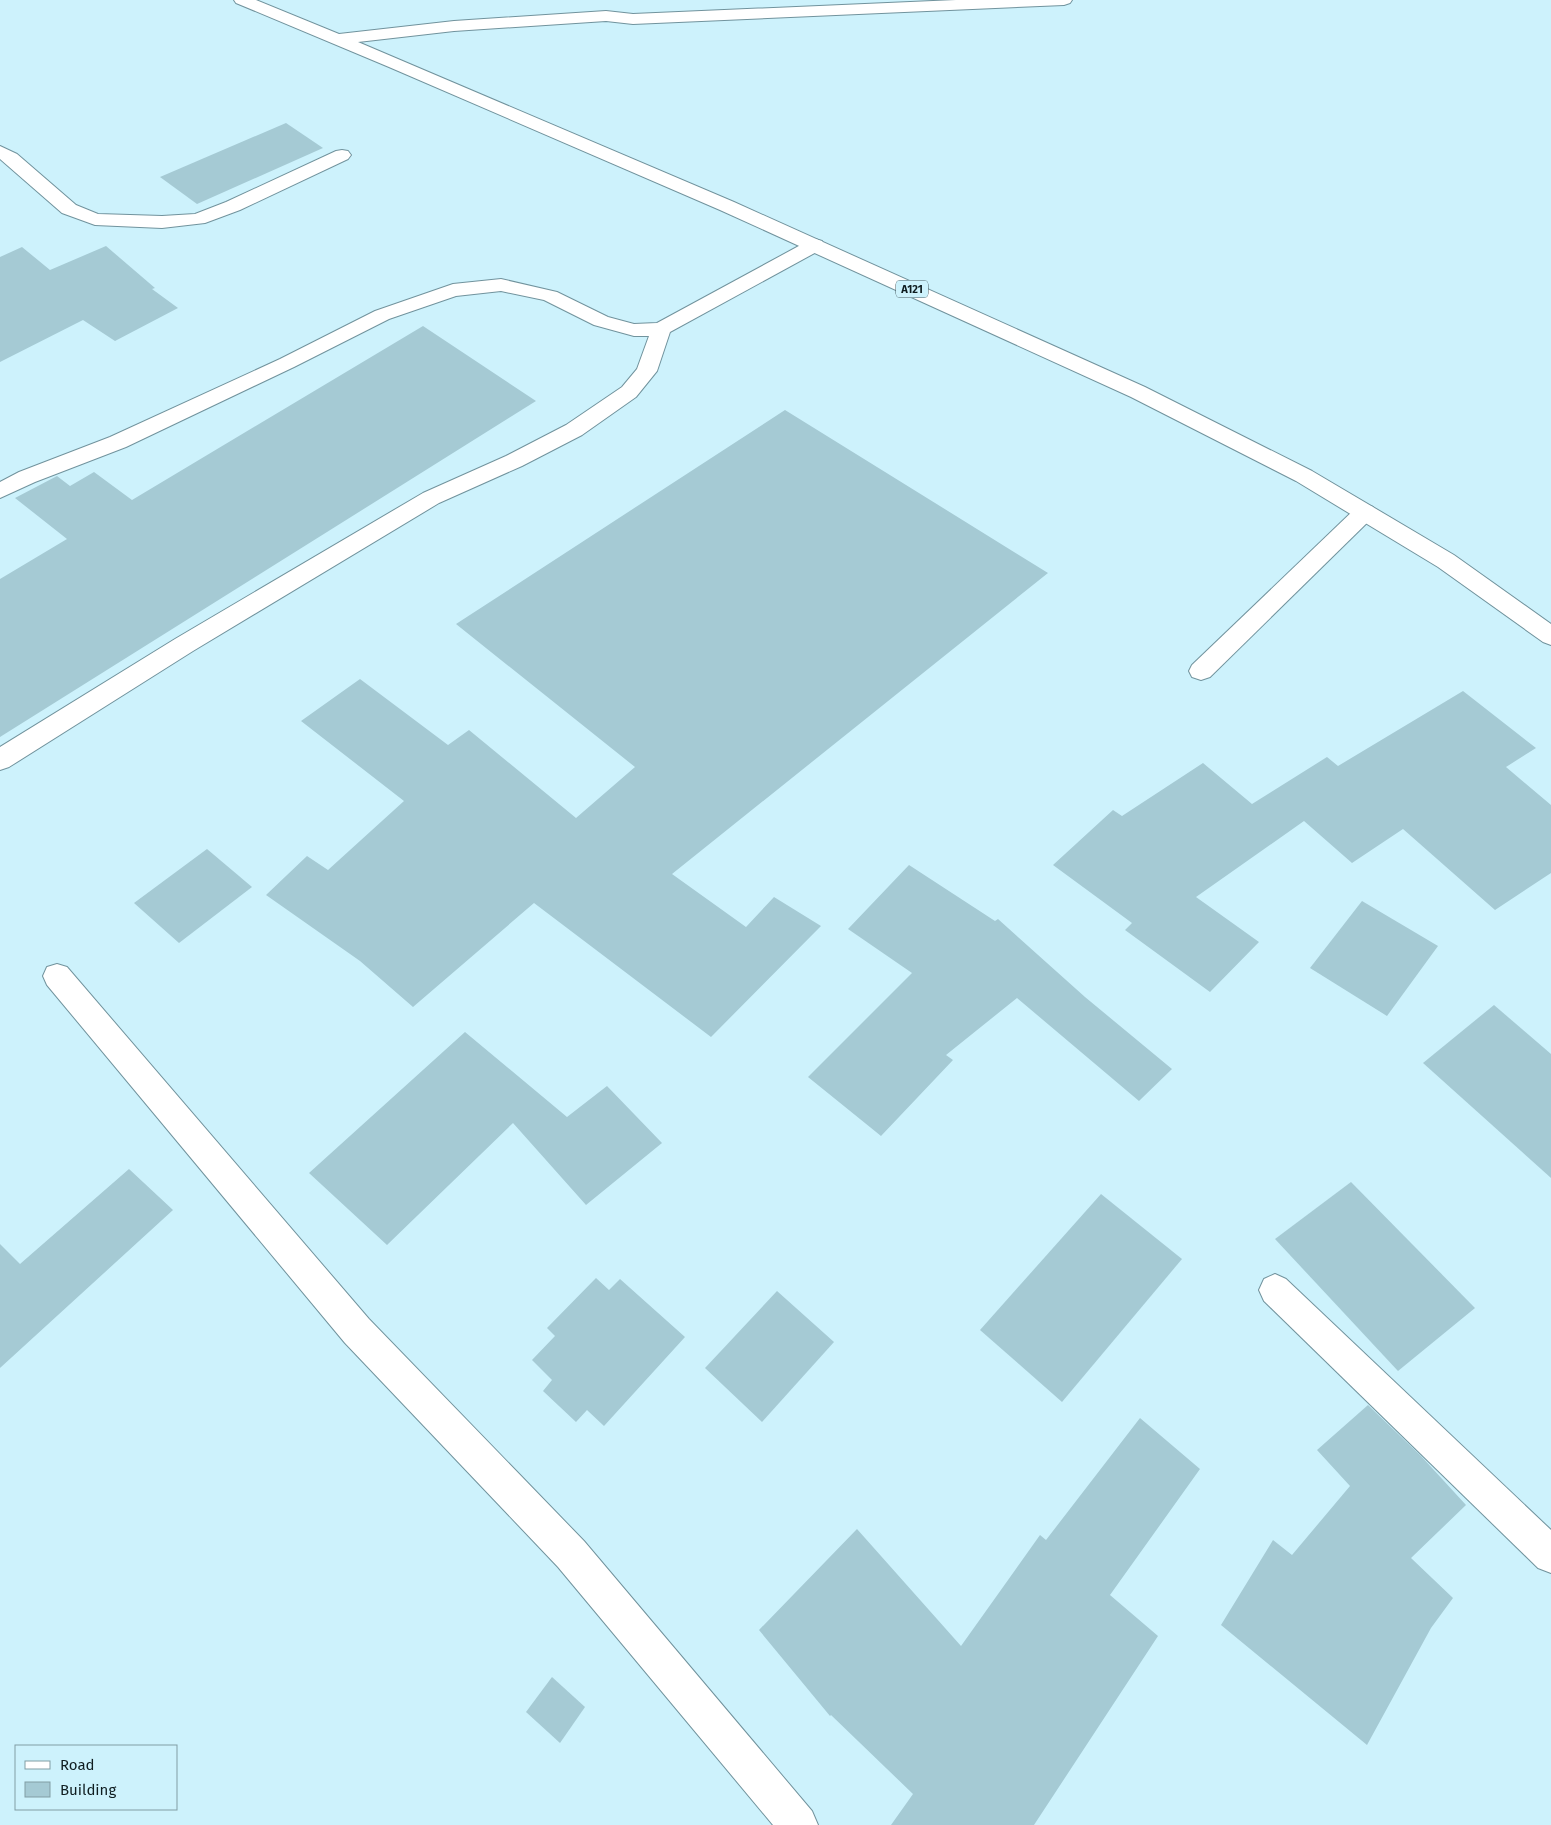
<svg xmlns="http://www.w3.org/2000/svg" width="1551" height="1825" viewBox="0 0 1551 1825" font-family="'Fira Sans',sans-serif">
<rect width="100%" height="100%" fill="#cdf2fc"/>
<!-- building -->
<g fill="#a5cad4">
<path d="M286 123 323 148 197 204 160 177Z"/>
<path d="M106 246 155 288 152 289 178 308 115 341 83 320 0 362V257L22 247 50 270Z"/>
<path d="M423 326 536 401 0 737V579L67 539 15 498 57 476 70 486 94 472 132 500Z"/>
<path d="M785 410 1048 573 672 874 746 927 774 897 821 926 711 1037 534 903 413 1007 360 961 266 895 307 856 328 870 404 801 301 721 360 679 448 745 469 730 576 818 635 767 456 624Z"/>
<path d="M1463 691 1536 748 1506 767 1551 805V873L1495 910 1403 829 1352 863 1304 821 1196 897 1259 942 1210 992 1125 930 1132 923 1053 865 1113 810 1122 816 1203 763 1252 804 1327 757 1338 766Z"/>
<path d="M207 849 252 887 179 943 134 903Z"/>
<path d="M909 865 995 921 998 919 1085 997 1172 1069 1139 1101 1017 998 946 1055 953 1060 881 1136 808 1077 912 973 848 929Z"/>
<path d="M1362 901 1438 946 1387 1016 1310 968Z"/>
<path d="M1494 1005 1551 1054V1178L1423 1063Z"/>
<path d="M465 1032 567 1117 607 1086 662 1143 586 1205 513 1123 387 1245 309 1173Z"/>
<path d="M129 1169 173 1210 0 1368V1244L20 1264Z"/>
<path d="M1351 1182 1475 1308 1398 1371 1275 1239Z"/>
<path d="M1101 1194 1182 1259 1062 1402 980 1330Z"/>
<path d="M596 1278 609 1290 620 1279 685 1337 604 1426 587 1410 576 1422 543 1391 552 1380 532 1360 555 1336 547 1328Z"/>
<path d="M777 1291 834 1342 762 1422 705 1368Z"/>
<path d="M1368 1405 1421 1456 1466 1505 1411 1558 1453 1598 1431 1628 1367 1745 1221 1625 1273 1540 1292 1555 1350 1486 1317 1450Z"/>
<path d="M1140 1418 1200 1469 1110 1595 1158 1636 1034 1825H891L913 1794 831 1715 830 1716 759 1630 857 1529 961 1646 1040 1535 1046 1540Z"/>
<path d="M552 1677 585 1707 560 1743 526 1712Z"/>
</g>
<g fill="none" stroke-linecap="round" stroke-linejoin="round">
<!-- minor casing -->
<g stroke="#71939d" stroke-width="2">
<g id="minor">
<path d="M0 146 17 154 76 205 98 214 162 216 195 214 226 202 336 151 342 150 348 151 351 155 348 159 240 210 205 223 162 228 95 225 62 213 0 159Z"/>
<path d="M815 239 822 241 824 245 822 249 670 332 657 371 636 397 582 435 522 466 439 503 193 651 9 767 0 770V747L175 639 423 493 506 456 566 425 622 387 637 369 649 336H634L594 325 544 300 501 291 456 296 389 319 294 367 126 447 35 482 0 498V482L19 472 110 437 280 359 375 311 453 284 501 279 557 292 608 317 634 324 657 323 808 241Z"/>
<path d="M1365 504 1373 507 1376 512 1373 517 1210 677 1201 680 1192 677 1189 671 1192 665 1357 507Z"/>
<path d="M57 964 67 967 369 1319 584 1541 812 1811 818 1825H773L558 1567 345 1343 47 985 43 976 47 967Z"/>
<path d="M1275 1274 1286 1279 1551 1530V1573L1538 1568 1264 1301 1259 1290 1264 1279Z"/>
</g>
</g>
<!-- major casing -->
<g stroke="#71939d" stroke-width="2">
<path id="major" d="M234 0H256L339 34 454 21 606 11 633 14 956 0H1072L1070 3 1064 5 633 24 606 21 454 31 358 42 734 202 1145 387 1312 471 1454 555 1551 624V645L1543 642 1438 567 1296 481 1131 397 720 210 389 67 236 3Z"/>
</g>
<!-- minor -->
<use href="#minor" fill="#fff" fill-rule="evenodd"/>
<!-- major -->
<use href="#major" fill="#fff" fill-rule="evenodd"/>
</g>
<g text-anchor="middle" stroke-width="4" stroke-linejoin="round" paint-order="stroke">
<!-- shield labels -->
<rect fill="#cdf2fc" stroke="#485d62" stroke-width="1" x="896" y="280.5" width="32" height="17" rx="4"/>
<g font-size="11" font-weight="bold" fill="#0f1d20">
<text x="912" y="293">A121</text>
</g>
</g>
<!-- legend -->
<rect x="15" y="1745" width="162" height="65" fill="#cdf2fc" stroke="#819da4"/>
<rect x="25" y="1761" width="25" height="8" fill="#ffffff" stroke="#819da4"/>
<text x="60" y="1770" font-size="15" fill="#0f1d20">Road</text>
<rect x="25" y="1782" width="25" height="15" fill="#a5cad4" stroke="#819da4"/>
<text x="60" y="1795" font-size="15" fill="#0f1d20">Building</text>
</svg>
